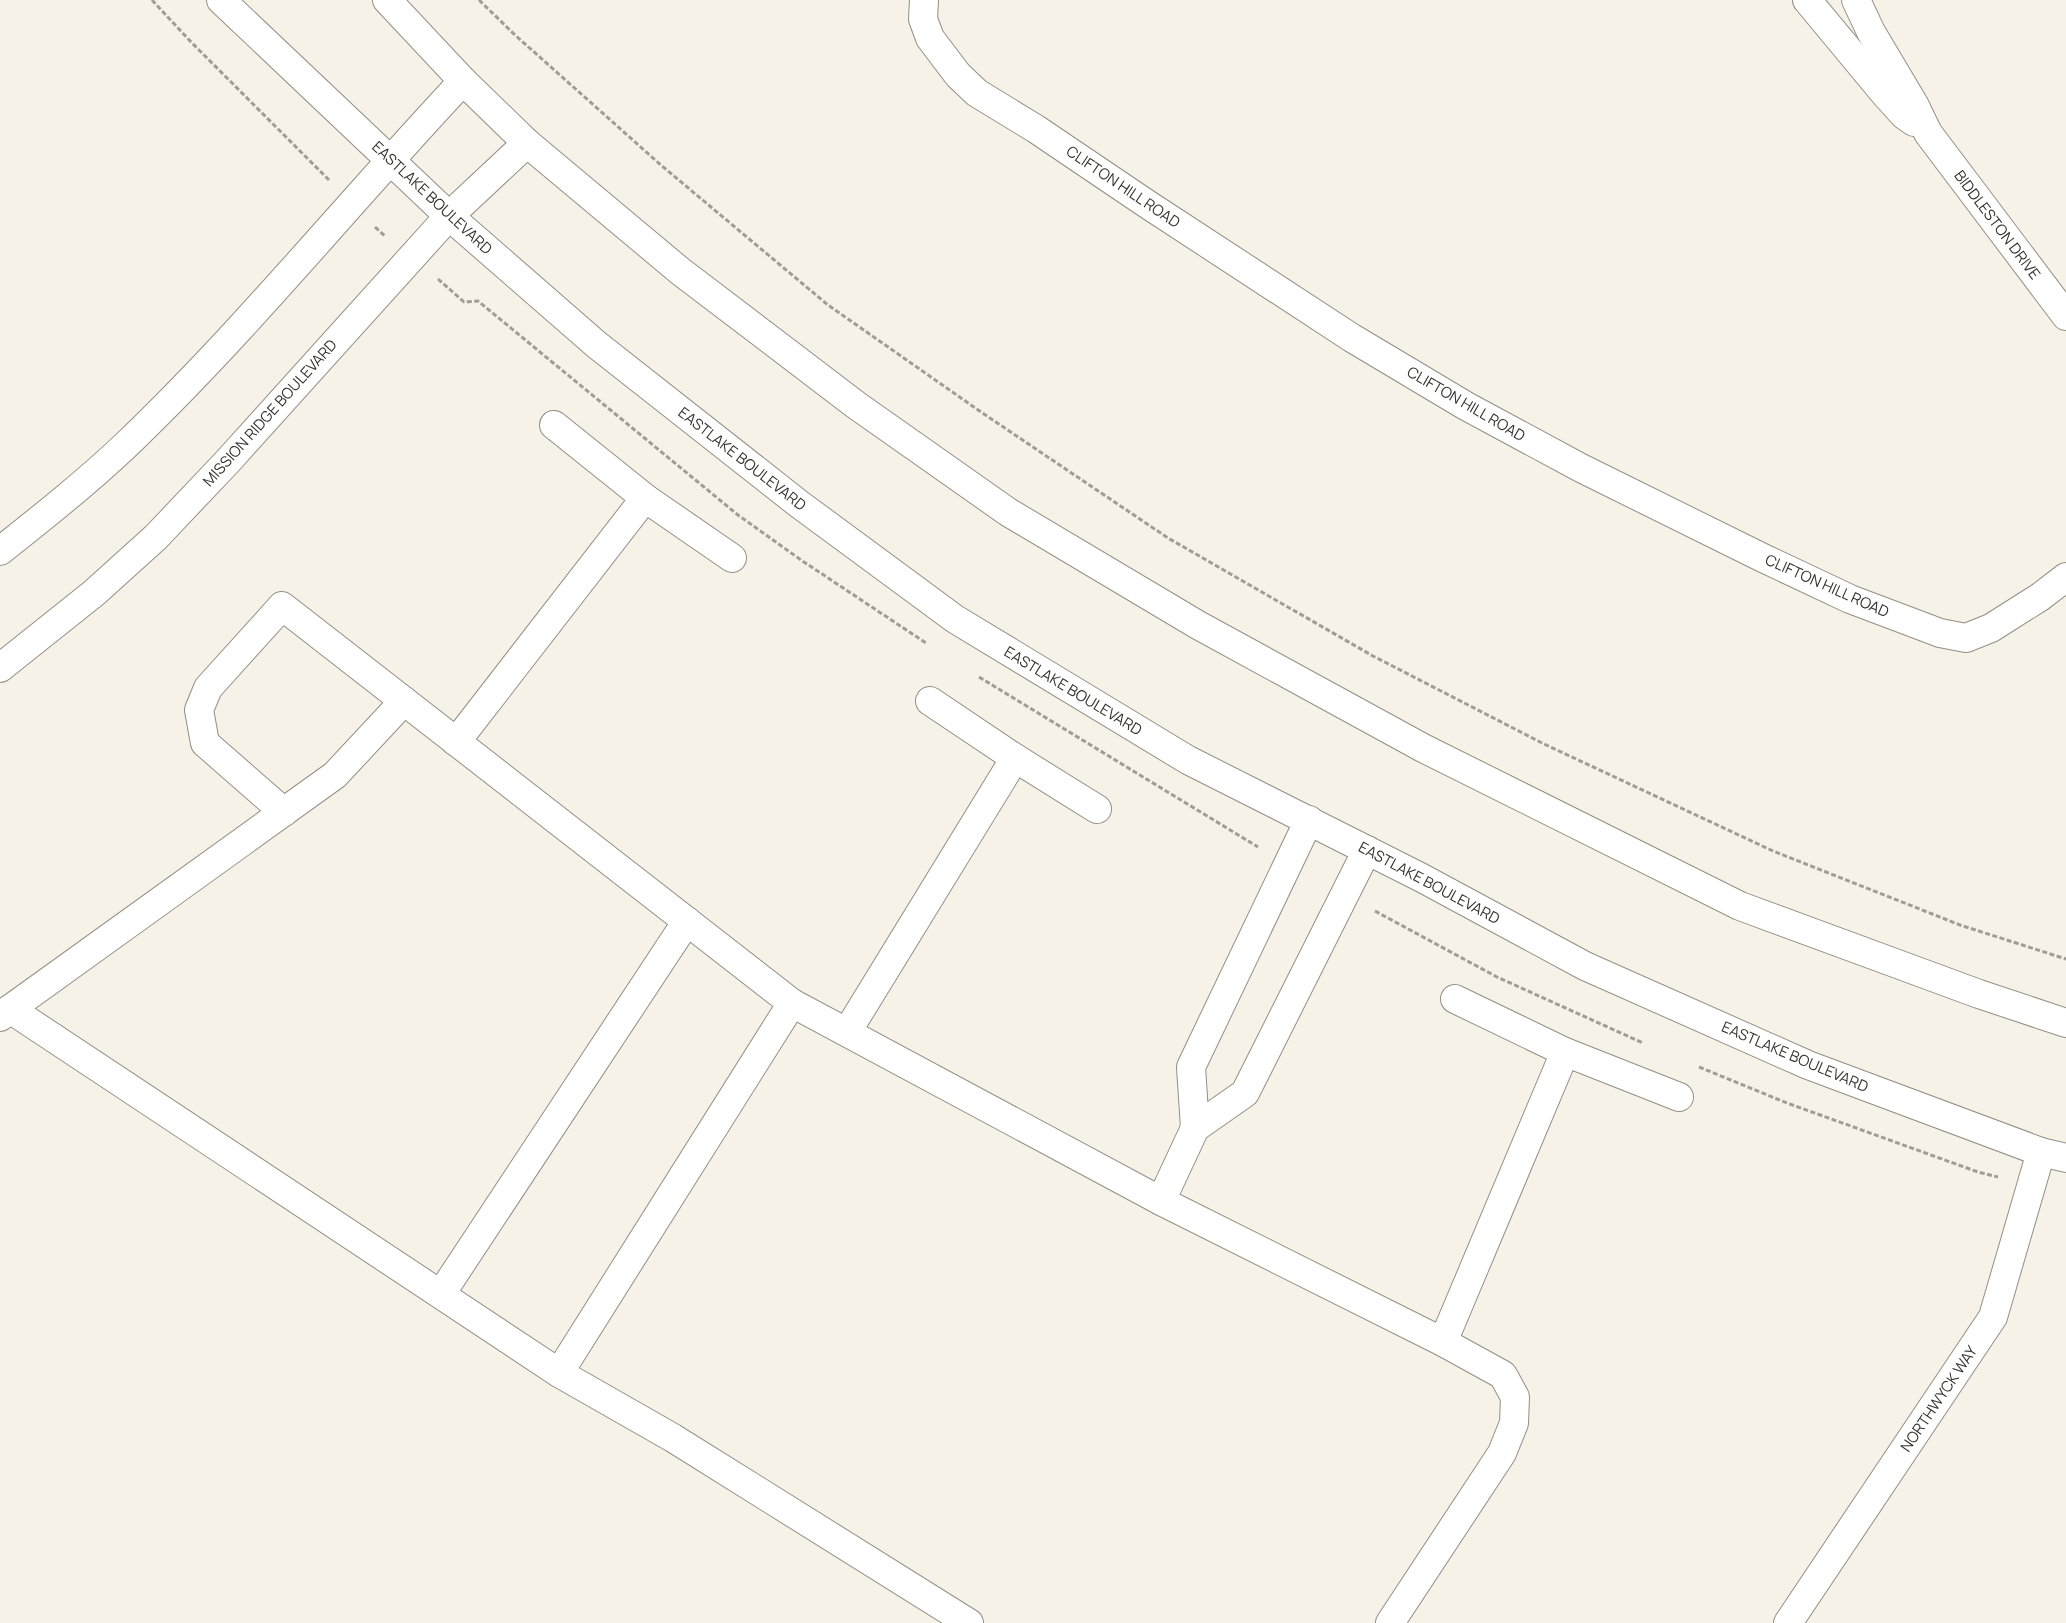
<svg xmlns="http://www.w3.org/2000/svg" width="2066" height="1623" viewBox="0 0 2066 1623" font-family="Manrope,sans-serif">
<rect width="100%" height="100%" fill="#f7f2e7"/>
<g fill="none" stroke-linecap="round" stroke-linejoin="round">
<!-- minor casing -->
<g stroke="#938f84" stroke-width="30">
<g id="minor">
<path d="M924 0 923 19 930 38 958 75 977 93 1036 129 1147 204 1352 338 1466 406 1581 468 1763 558 1850 599 1940 633 1966 638 1991 628 2040 597 2066 577"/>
<path d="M1807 0 1885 94 1904 115 1914 122"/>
<path d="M1856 0 1871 32 1915 106 1928 133 2066 316"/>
<path d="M554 425 645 498 732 558"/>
<path d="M456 742 645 498"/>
<path d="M1015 758 1097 809"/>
<path d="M284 812 205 743 199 710 208 688 282 606 792 1003 559 1373 673 1438 969 1623"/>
<path d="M1309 820 1191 1067 1195 1128 1245 1093 1367 850"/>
<path d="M1455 999 1565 1052"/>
<path d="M792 1003 1161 1201"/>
<path d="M10 1009 335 775 404 701"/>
<path d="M0 1017 10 1009 559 1373"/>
<path d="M847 1032 1015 758 930 701"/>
<path d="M1195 1128 1161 1201 1443 1342 1503 1375 1515 1397 1514 1423 1502 1453 1390 1623"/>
<path d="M441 1294 687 921"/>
<path d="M1443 1342 1565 1052 1679 1097"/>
<path d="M1788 1623 1993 1317 2041 1152"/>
</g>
</g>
<!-- secondary casing -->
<g stroke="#938f84" stroke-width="30">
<g id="secondary">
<path d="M221 0 449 216 597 345 799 504 955 619 1188 760 1422 878 1585 966 1808 1065 2041 1152 2066 1158"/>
<path d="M387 0 463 81 527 143 680 271 856 405 1008 512 1198 625 1423 748 1740 906 1979 994 2066 1023"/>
<path d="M0 551C43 517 87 482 127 444 246 330 350 201 463 81"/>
<path d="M0 668 94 593 156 537 228 461 449 216 527 143"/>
</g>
</g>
<!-- path -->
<g stroke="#a09d94" stroke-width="3" stroke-dasharray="5 2.5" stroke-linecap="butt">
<path d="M152 0 191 42 329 180"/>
<path d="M479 0 515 35 662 166 828 305 981 412 1168 538 1373 656 1544 744 1773 851 1960 925 2066 959"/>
<path d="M375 227 385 236"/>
<path d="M438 279 464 302 478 301 738 515 801 560 926 643"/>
<path d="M979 677 1258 847"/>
<path d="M1375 911 1497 977 1643 1043"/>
<path d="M1699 1067 1787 1103 1978 1172 1998 1177"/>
</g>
<!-- minor -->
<use href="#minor" stroke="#fff" stroke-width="28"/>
<!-- secondary -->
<use href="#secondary" stroke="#fff" stroke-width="28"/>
</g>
<g text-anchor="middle" stroke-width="4.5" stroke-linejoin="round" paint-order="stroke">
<!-- street labels -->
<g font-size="15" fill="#34332e" stroke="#fff">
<text transform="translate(1123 187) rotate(34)" y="5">CLIFTON HILL ROAD</text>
<text transform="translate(432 198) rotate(43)" y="5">EASTLAKE BOULEVARD</text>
<text transform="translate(1997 225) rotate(53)" y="5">BIDDLESTON DRIVE</text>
<text transform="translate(1466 404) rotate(30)" y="5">CLIFTON HILL ROAD</text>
<text transform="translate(270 413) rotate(-48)" y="5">MISSION RIDGE BOULEVARD</text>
<text transform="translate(742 459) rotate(38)" y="5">EASTLAKE BOULEVARD</text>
<text transform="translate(1827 586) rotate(24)" y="5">CLIFTON HILL ROAD</text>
<text transform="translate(1073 691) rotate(31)" y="5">EASTLAKE BOULEVARD</text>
<text transform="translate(1429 883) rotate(28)" y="5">EASTLAKE BOULEVARD</text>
<text transform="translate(1795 1057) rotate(23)" y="5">EASTLAKE BOULEVARD</text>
<text transform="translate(1939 1399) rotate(-56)" y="5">NORTHWYCK WAY</text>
</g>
</g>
</svg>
